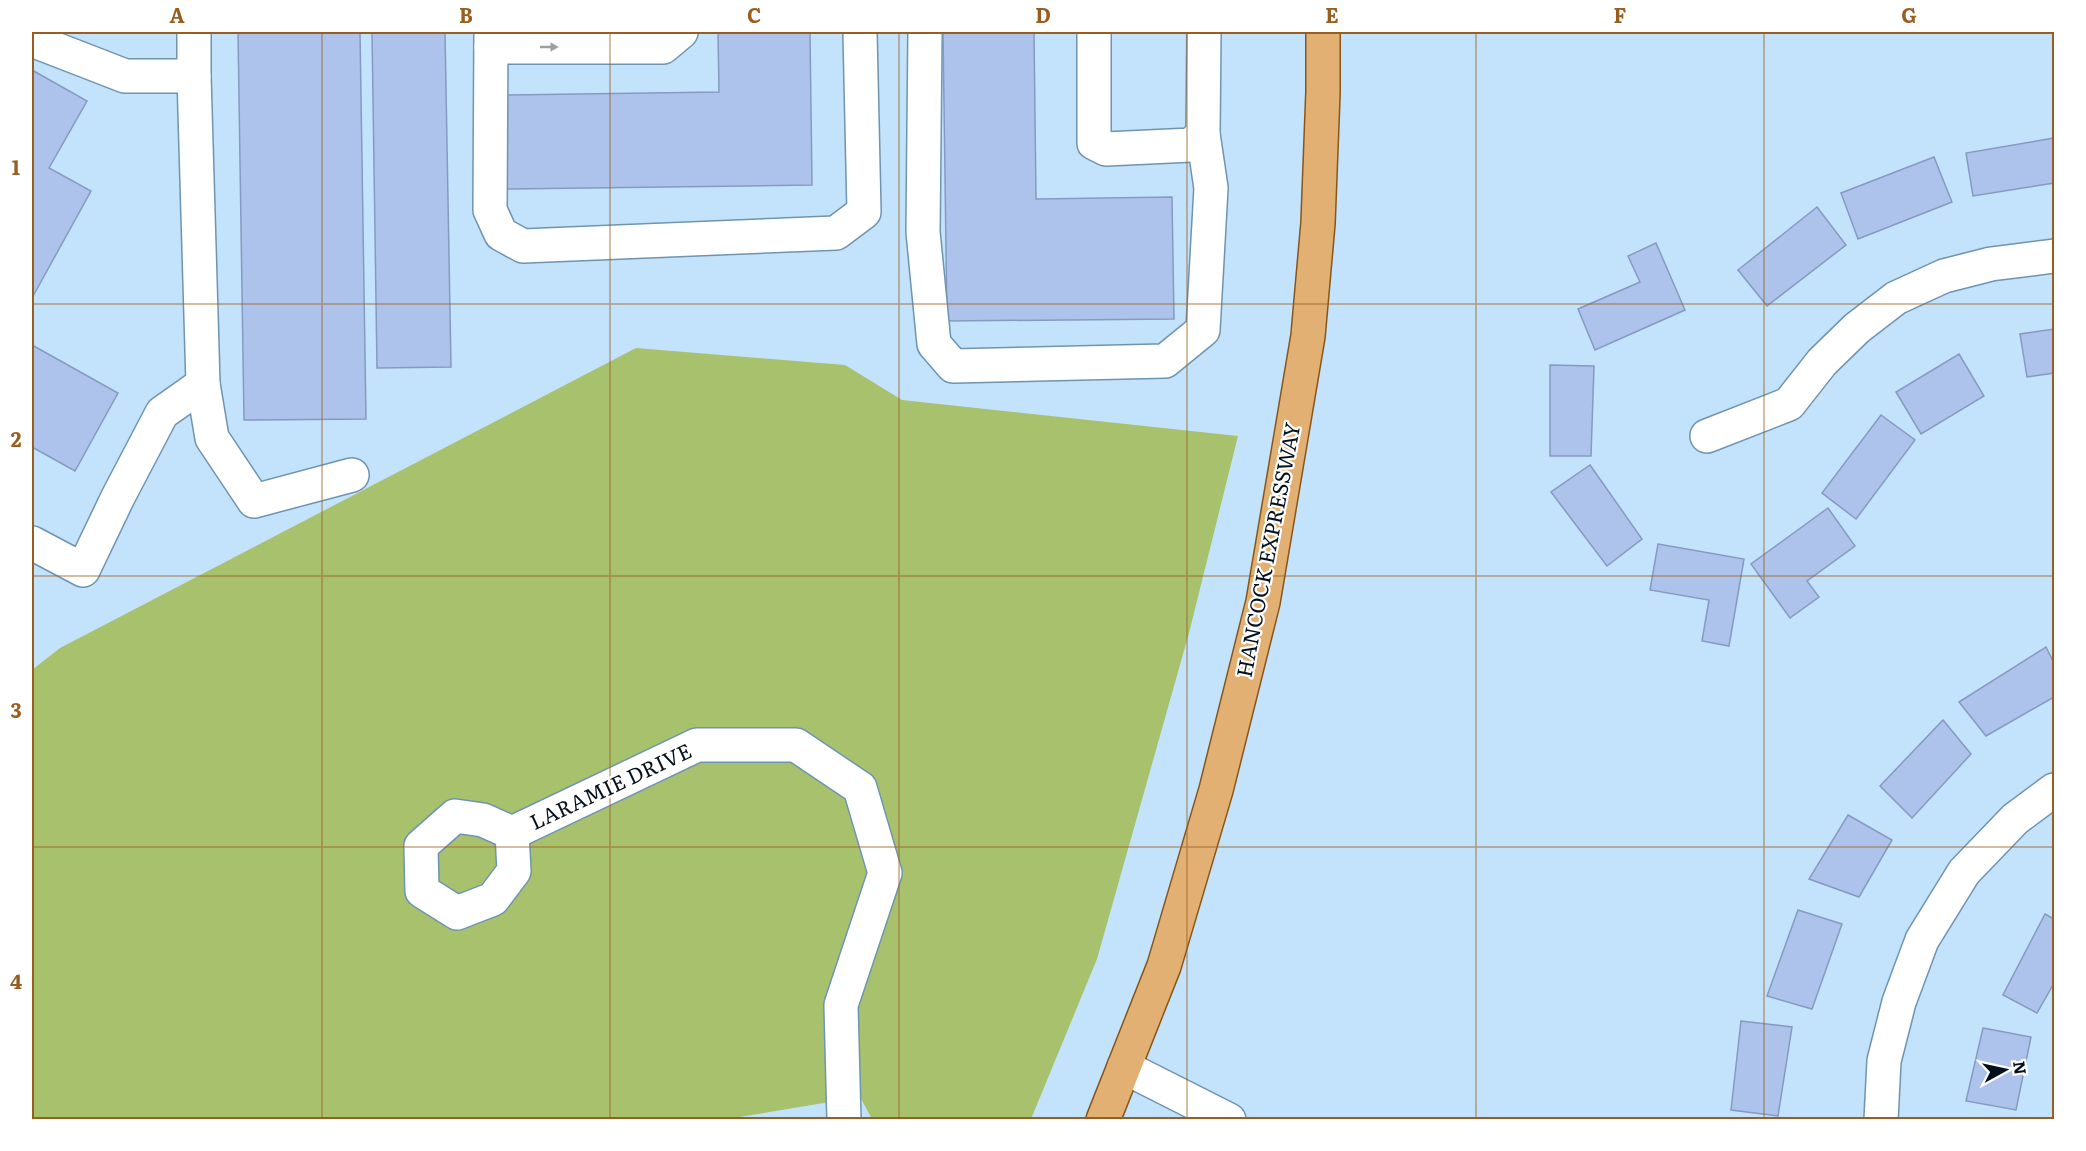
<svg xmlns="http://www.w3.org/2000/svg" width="2086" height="1151" viewBox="0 0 2086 1151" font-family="Literata,serif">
<rect width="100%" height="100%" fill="#c3e2fc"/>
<!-- green -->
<path fill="#a8c16d" d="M636 348 845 365 902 400 1238 436 1189 633 1097 959 1031 1119H872L860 1097 722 1120H32V670L60 648Z"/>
<!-- building -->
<g fill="#aec3eb" stroke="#869ac1" stroke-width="1.5">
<path d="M238 32H360L366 419 244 420Z"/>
<path d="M372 32H445L451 367 377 368Z"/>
<path d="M718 32H810L812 185 506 189 505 95 719 92Z"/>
<path d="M943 32H1034L1036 199 1172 197 1174 319 947 321Z"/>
<path d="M32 70 87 101 49 168 91 191 32 298Z"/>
<path d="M2054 138V183L1973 196 1966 153Z"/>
<path d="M1934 157 1952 202 1858 239 1841 193Z"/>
<path d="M1817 207 1846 245 1767 306 1738 270Z"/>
<path d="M1656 243 1685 310 1595 350 1578 309 1640 282 1628 256Z"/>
<path d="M2054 329V373L2027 377 2020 334Z"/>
<path d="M32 345 118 393 75 471 32 447Z"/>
<path d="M1959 354 1984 396 1921 434 1896 392Z"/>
<path d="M1550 365 1594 366 1591 456H1550Z"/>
<path d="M1881 415 1915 440 1856 519 1822 493Z"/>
<path d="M1590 465 1642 539 1607 566 1551 492Z"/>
<path d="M1828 508 1855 546 1807 581 1819 597 1790 618 1751 564Z"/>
<path d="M1658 544 1744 559 1729 646 1702 641 1709 600 1650 590Z"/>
<path d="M2046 647 2054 663V697L1986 736 1959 702Z"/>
<path d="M1943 720 1971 754 1912 818 1880 786Z"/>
<path d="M1848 815 1892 840 1859 897 1809 879Z"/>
<path d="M1798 910 1842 924 1812 1009 1767 996Z"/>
<path d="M2045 914 2054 919V983L2037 1013 2003 995Z"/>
<path d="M1741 1021 1792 1027 1778 1116 1731 1110Z"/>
<path d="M1983 1028 2031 1037 2016 1110 1966 1101Z"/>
</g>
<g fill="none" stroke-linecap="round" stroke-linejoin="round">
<!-- minor casing -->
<g stroke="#6e94b2" stroke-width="36">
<g id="minor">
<path d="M491 32 490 210 501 234 523 246 836 233 864 212 860 32"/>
<path d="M925 32 923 232 934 344 953 366 1165 361 1203 330 1211 188 1203 134"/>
<path d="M1094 32V143L1106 149 1191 145 1203 134 1204 32"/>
<path d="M32 40 125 76H194"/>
<path d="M491 47H663L681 32"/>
<path d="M203 384 212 438 254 501 352 475"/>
<path d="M1707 436 1789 404 1822 362 1857 328 1896 298 1944 276 1991 264 2054 256"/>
<path d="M32 543 83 570 118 497 162 413 203 384 194 76V32"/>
<path d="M455 816 483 820 512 833 514 871 493 899 457 913 422 891 421 846Z"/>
<path d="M512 833 697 745H796L860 788 885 873 841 1005 844 1120"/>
<path d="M1124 1067 1229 1120"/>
<path d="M1881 1120 1884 1061 1899 1002 1922 940 1964 872 2015 819 2054 790"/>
</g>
</g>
<!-- major casing -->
<g stroke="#885618" stroke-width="36">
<path id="major" d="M1103 1120 1164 966 1216 790 1263 602 1308 336 1318 223 1323 92V32"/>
</g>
<!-- minor -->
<use href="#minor" stroke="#fff" stroke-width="33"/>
<!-- major -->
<use href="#major" stroke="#e2b073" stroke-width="33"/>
</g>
<!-- one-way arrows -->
<defs><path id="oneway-solid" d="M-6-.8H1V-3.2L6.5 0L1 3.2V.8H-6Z" transform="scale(1.5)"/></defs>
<use fill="#9ba0a4" href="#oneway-solid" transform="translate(549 47)"/>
<!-- grid -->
<path fill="none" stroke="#995e1f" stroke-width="1.5" stroke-opacity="0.55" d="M322 32V1120M610 32V1120M899 32V1120M1187 32V1120M1476 32V1120M1764 32V1120M32 304H2054M32 576H2054M32 847H2054"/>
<g text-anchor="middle" stroke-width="4.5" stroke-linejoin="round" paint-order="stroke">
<!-- street labels -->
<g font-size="21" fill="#04111c" stroke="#fff">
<text transform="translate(1269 550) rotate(-79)" y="7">HANCOCK EXPRESSWAY</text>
<text transform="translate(611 787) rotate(-25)" y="7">LARAMIE DRIVE</text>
</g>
</g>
<!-- border -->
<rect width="2086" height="1151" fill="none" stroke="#ffffff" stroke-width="66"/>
<!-- north arrow -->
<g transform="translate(2005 1070) rotate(82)" stroke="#ffffff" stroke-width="4.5" paint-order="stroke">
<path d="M0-4.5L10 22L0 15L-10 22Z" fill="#04111c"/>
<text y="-9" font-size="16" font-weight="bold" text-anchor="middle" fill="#04111c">N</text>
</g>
<rect x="33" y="33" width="2020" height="1085" fill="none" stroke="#995e1f" stroke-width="2"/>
<g font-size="20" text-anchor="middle" font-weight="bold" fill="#995e1f">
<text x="177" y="23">A</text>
<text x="466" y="23">B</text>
<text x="754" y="23">C</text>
<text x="1043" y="23">D</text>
<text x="1332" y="23">E</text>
<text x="1620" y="23">F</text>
<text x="1909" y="23">G</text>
<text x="16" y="175">1</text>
<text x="16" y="447">2</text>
<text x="16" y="718">3</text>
<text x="16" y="989">4</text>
</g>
</svg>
